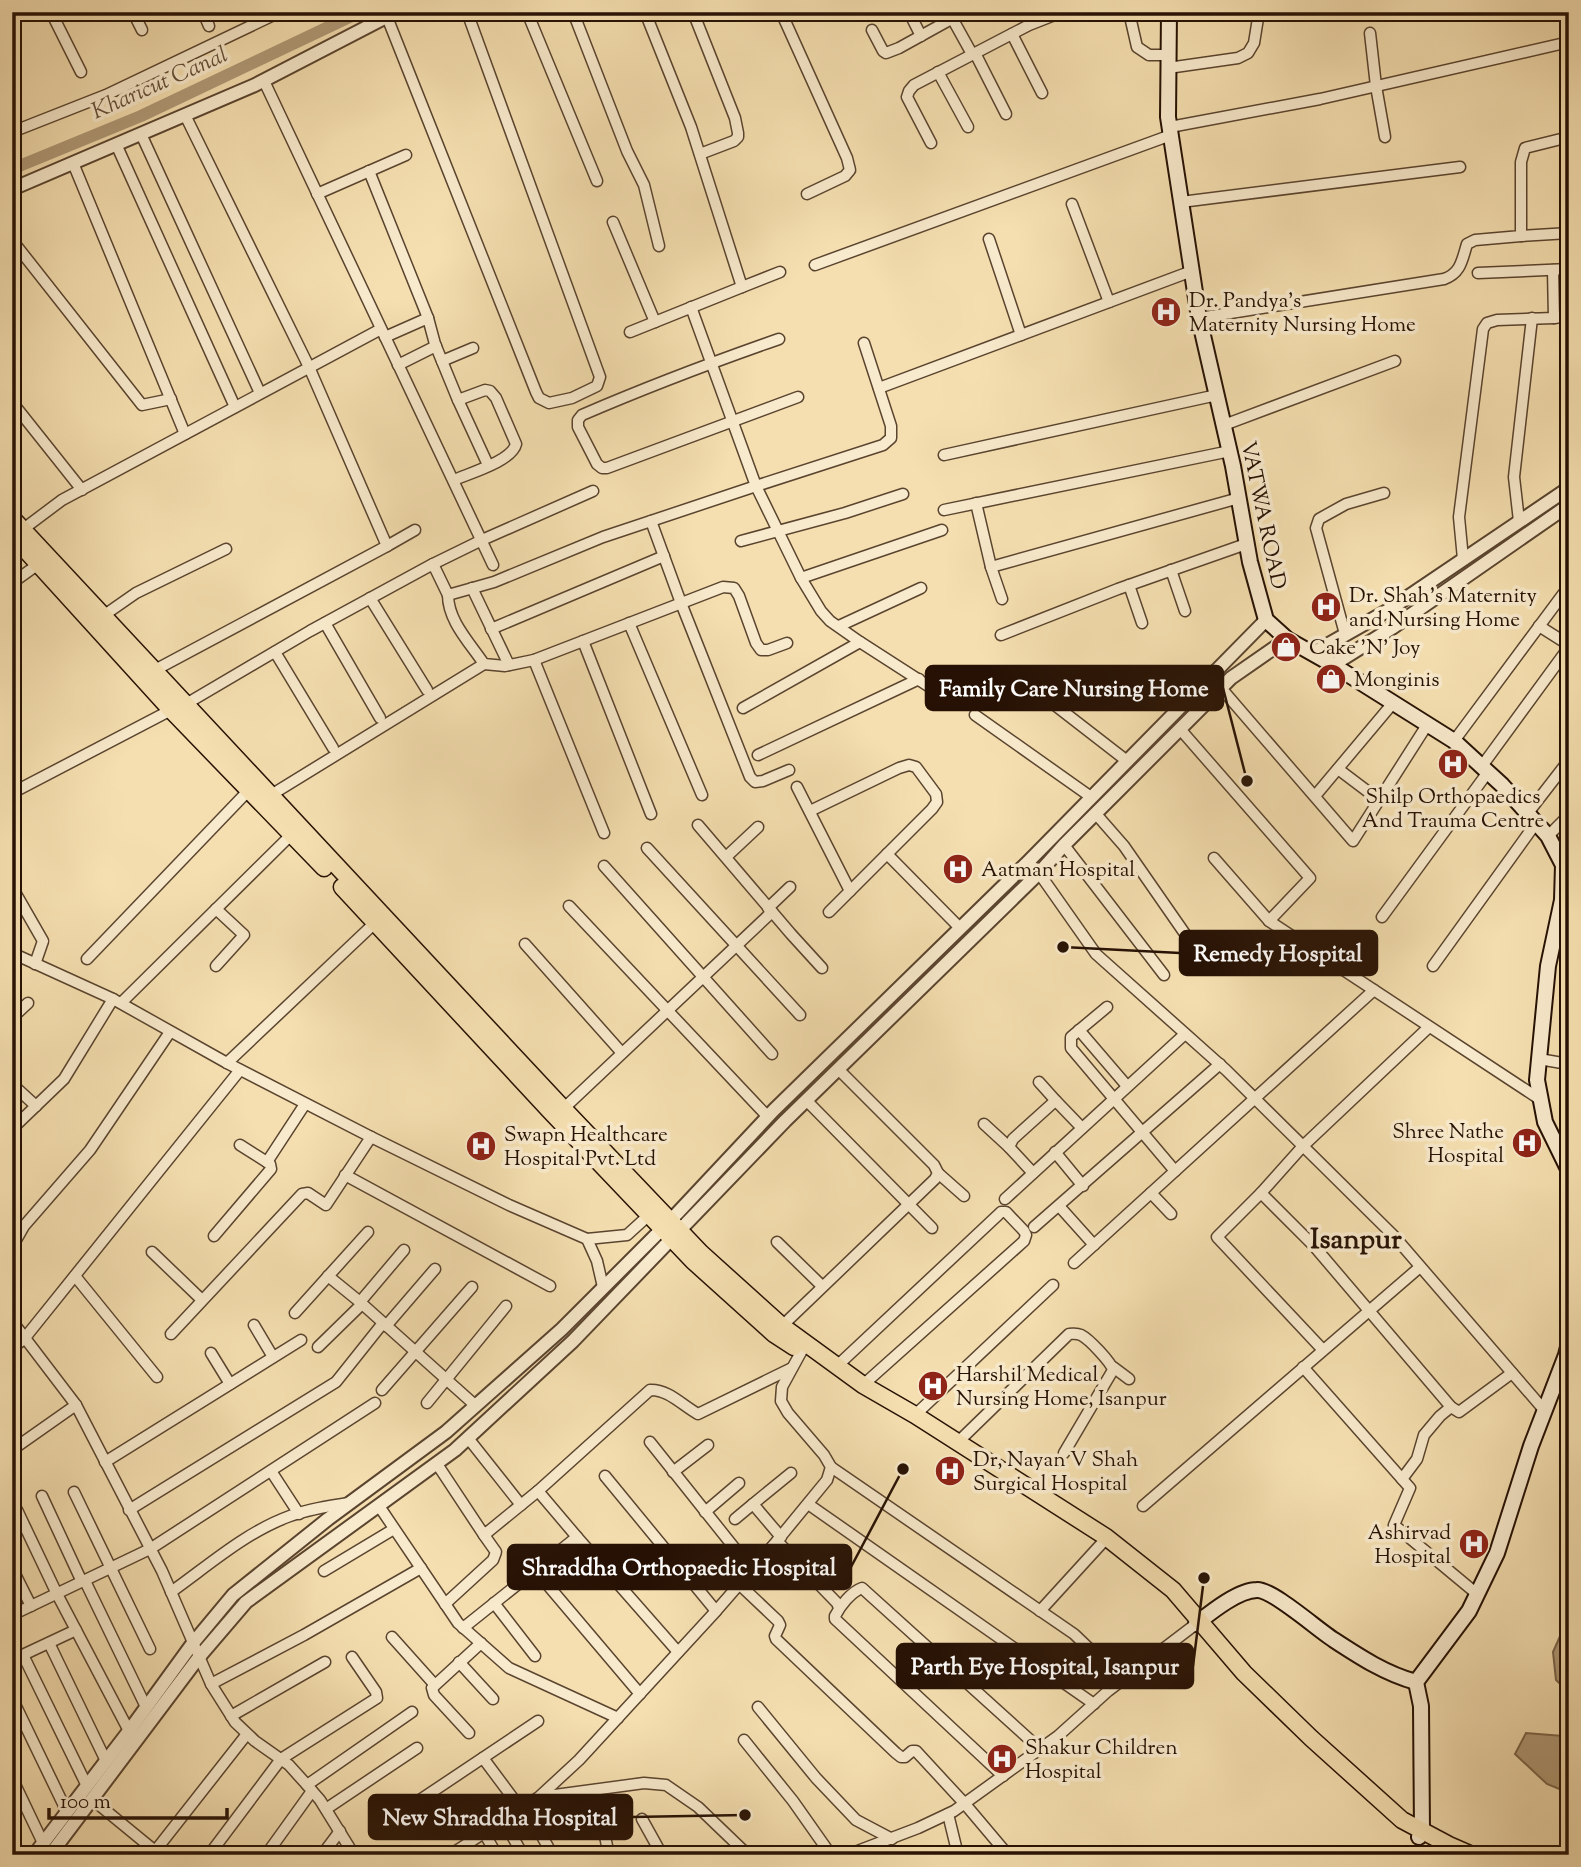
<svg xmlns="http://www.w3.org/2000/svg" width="1581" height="1867" viewBox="0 0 1581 1867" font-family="'Sorts Mill Goudy',serif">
<rect width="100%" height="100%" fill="#f5dfb0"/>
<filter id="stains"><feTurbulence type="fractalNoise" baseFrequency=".00286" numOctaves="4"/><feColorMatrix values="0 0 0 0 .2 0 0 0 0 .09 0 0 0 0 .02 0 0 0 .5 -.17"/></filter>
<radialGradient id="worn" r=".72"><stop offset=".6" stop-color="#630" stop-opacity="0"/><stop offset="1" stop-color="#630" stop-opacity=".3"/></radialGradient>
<!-- water -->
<g fill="#af9976" stroke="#786348" stroke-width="2">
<path d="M1569 1616V1692L1556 1680 1553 1652Z"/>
<path d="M1569 1715V1793L1547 1784 1515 1754 1526 1733 1563 1736Z"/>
</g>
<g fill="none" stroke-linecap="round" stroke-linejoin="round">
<!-- canal -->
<path stroke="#af9976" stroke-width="12" d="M12 169 141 116 360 12"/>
<!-- minor casing -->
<g stroke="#5a442f" stroke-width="13">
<g id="minor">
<path d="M51 12 81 72"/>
<path d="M133 12 142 30"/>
<path d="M203 12 209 26"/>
<path d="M527 12 597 181"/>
<path d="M573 12 627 151 644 185 659 246"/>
<path d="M645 12 691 127 742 287 780 272"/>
<path d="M693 12 735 118 738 133V137L734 141 700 154"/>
<path d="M781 12 847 158 850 170 845 176 807 194"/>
<path d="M909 12 921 36"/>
<path d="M1129 12 1137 47 1149 55H1168"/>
<path d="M387 17 536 392 539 398 549 403 572 398 597 386 600 377 467 12"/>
<path d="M952 18 972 54"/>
<path d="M872 30 883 51 886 53 899 48 964 12"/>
<path d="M1370 33 1376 86 1385 137"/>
<path d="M1012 34 1042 93"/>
<path d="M975 53 1006 114"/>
<path d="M1168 68 1238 58 1248 53 1254 43 1259 12"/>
<path d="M938 72 968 127"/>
<path d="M264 81 493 565"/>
<path d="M1170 127 1320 99 1569 42"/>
<path d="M12 132 106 95 280 12"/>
<path d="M141 134 260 393"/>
<path d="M931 143 907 97 909 91 914 85 1029 25 1062 12"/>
<path d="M116 144 235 407"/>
<path d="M73 163 185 434"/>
<path d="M369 171 428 318"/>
<path d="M317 194 406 155"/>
<path d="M1181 202 1460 167"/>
<path d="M1072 204 1109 302"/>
<path d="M613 222 655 322"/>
<path d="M1521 236 1569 233"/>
<path d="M989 239 1021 335"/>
<path d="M12 240 142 405 171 399"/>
<path d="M815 265 1171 135"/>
<path d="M1478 273 1569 269"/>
<path d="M1565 317 1569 327"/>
<path d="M1199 318 1444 279C1461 273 1462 260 1467 244L1475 240 1521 236V162L1525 148 1569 137"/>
<path d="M1554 318 1569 316"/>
<path d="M630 332 742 287"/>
<path d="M385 337 428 318 435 344 458 400 485 390 490 391 496 398 516 444C512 461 470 473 454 480"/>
<path d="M779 339C713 362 647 387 582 415L578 420V427L597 464 602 468H607L798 397"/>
<path d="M864 343 891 426V438L883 445 756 486 801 578 821 611 830 621 860 642 933 689"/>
<path d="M442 361 473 348"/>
<path d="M398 365 436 346"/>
<path d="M879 388 1192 271"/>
<path d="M458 400 488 465"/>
<path d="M12 402 82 490"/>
<path d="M1224 425 1395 361"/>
<path d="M944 455 1217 395"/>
<path d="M976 503 991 567 1002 599"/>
<path d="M944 510 1230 451"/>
<path d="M651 521 681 603 750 777 755 782 763 781 789 770"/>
<path d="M1519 521 1514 477 1532 318"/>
<path d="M22 530 62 500 381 329"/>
<path d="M741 541 845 513 903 494"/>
<path d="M387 546 415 530"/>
<path d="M1463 559 1459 517 1483 329 1487 323 1497 320 1554 318 1553 270"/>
<path d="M433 564 482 540 593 491"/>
<path d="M991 567 1239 498"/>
<path d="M1171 570 1185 611"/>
<path d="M801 578 942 530"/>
<path d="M12 583 40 563"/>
<path d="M1129 585 1142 623"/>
<path d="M472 588 509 665"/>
<path d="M448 595C448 621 470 643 484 664L505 666 534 660 723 587 734 588 739 596 756 643 761 650H768L787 643"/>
<path d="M370 598 427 690"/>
<path d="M103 616 136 593 226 549"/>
<path d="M325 623 380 718"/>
<path d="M629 623 702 795"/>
<path d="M839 626 921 588"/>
<path d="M1539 626 1569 645"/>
<path d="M491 629 664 556"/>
<path d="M1345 634 1316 528 1319 519 1346 504 1384 493"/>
<path d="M1001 635 1118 589 1246 544"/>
<path d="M583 641 651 814"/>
<path d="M275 652 333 748"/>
<path d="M534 660 604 833"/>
<path d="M155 670 387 546 309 367 185 115"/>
<path d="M1016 675 1127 761"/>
<path d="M1221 688 1353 841 1427 725"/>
<path d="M743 708 860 642"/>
<path d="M975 715 1091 797"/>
<path d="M1180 729 1310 878 1269 921"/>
<path d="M1454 741 1569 586"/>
<path d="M758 755 919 679"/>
<path d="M1482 766 1569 647"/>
<path d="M1338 769 1379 800"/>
<path d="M797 787 850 891"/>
<path d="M12 793 171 710 186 704 310 631 433 564 448 595 494 582 603 537 756 486 691 307"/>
<path d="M271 795 484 664"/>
<path d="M1315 796 1393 703"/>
<path d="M810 811 899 768 909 765 916 767 936 794 937 802 932 809 829 912"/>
<path d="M1528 813 1569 760"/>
<path d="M1096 814 1124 846 1190 941"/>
<path d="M698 825 791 934 822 968"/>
<path d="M1548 836 1569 815"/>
<path d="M1064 845 1164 975"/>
<path d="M647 848 800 1015"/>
<path d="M887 854 960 928"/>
<path d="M726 857 758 827"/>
<path d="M1214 858 1269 921 1541 1100"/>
<path d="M1028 862 1039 873 1096 954 1226 1070 1394 1236 1545 1411"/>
<path d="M604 866 772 1054"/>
<path d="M12 887 43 941 35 964"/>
<path d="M569 906 768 1117"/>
<path d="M768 908 790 887"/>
<path d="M1382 917 1488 772"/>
<path d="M525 944 622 1053"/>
<path d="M12 953 113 999 227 1063 371 1137 509 1205 587 1239 597 1261 603 1287"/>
<path d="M87 959 249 790"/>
<path d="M216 966 244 935 216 909"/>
<path d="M1433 966 1536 823"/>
<path d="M121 1003 292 834"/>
<path d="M1107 1007 1071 1037V1048L1175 1171"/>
<path d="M12 1018 28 1003"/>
<path d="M1079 1030 1127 1086"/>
<path d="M1539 1059 1568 1064 1569 1062"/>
<path d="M227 1063 379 919"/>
<path d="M1039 1082 1056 1101"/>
<path d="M12 1084 36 1106"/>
<path d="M806 1100 932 1228"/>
<path d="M561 1111 772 912"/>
<path d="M984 1124 1009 1147"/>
<path d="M12 1129 64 1079 113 999"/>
<path d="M1055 1152 1083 1186"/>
<path d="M267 1162 305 1104"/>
<path d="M938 1173 964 1196"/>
<path d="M1033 1173 1009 1147 1013 1139 1054 1102 1056 1101 1082 1128"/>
<path d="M345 1175 550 1286"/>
<path d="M1151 1193 1171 1214"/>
<path d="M1261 1193 1314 1246 1451 1407 1459 1412 1512 1373"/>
<path d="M1005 1199 1185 1034"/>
<path d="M1059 1206 1094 1245"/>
<path d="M1034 1227 1220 1064"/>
<path d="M214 1236 271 1169 270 1164 240 1145"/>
<path d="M587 1239 627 1235 649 1215"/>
<path d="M777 1242 822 1286"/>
<path d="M12 1247 24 1226 90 1150 170 1032"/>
<path d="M152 1252 202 1300"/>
<path d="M1074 1263 1374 990"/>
<path d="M75 1276 157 1377"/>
<path d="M328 1276 360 1302 476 1406"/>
<path d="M360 1302 404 1250"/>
<path d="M295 1313 368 1232"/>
<path d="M12 1321 76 1405 162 1571 211 1684 235 1722 255 1741 289 1765 307 1785 320 1800 354 1855"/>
<path d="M254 1325 273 1357"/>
<path d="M386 1326 435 1269"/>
<path d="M782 1326 935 1179 938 1173 934 1165 838 1069"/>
<path d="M171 1334 302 1194 308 1193 326 1205 371 1137"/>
<path d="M318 1347 362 1304"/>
<path d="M12 1348 24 1339 240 1070"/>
<path d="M1323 1350 1217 1237 1261 1193 1303 1146 1429 1027"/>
<path d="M211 1353 230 1384"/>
<path d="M837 1366 998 1215 1001 1212H1006L1024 1231 1026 1235 1024 1241 863 1385"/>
<path d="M1113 1367 1129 1379"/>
<path d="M1303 1367 1410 1488 1394 1525 1477 1594"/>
<path d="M382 1390 472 1287"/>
<path d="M427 1403 506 1306"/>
<path d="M915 1415 1053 1285"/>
<path d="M468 1438 521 1505"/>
<path d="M650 1442 752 1570"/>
<path d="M958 1442 1069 1334C1074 1334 1076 1333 1081 1335 1089 1339 1111 1362 1113 1370L1064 1453"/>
<path d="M12 1450 76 1405"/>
<path d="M105 1462 301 1340"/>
<path d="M437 1464 484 1535 538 1491 650 1390C668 1389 683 1406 698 1414L792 1368"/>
<path d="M831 1467 1074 1634 1122 1680"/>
<path d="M271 1471 299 1514"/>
<path d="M673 1472 708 1445"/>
<path d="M605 1476 716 1611"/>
<path d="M1402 1479 1417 1459 1424 1435 1440 1416 1451 1407"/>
<path d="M538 1491 577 1537"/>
<path d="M74 1492 150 1649"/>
<path d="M42 1496 82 1582"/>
<path d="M808 1504 1094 1704"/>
<path d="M379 1506 458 1623 509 1668 618 1718"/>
<path d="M1143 1506 1420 1267"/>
<path d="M17 1510 57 1594 129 1731"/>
<path d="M129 1510 336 1382 383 1323"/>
<path d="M705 1512 739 1483"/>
<path d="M735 1519 753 1504"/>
<path d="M781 1537 753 1504 791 1473"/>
<path d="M777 1541 837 1603 839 1608"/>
<path d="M12 1568 31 1606"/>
<path d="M535 1570 640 1694"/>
<path d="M324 1571 394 1529"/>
<path d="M85 1581 146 1707"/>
<path d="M739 1584 778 1621 780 1625 775 1636 776 1639 896 1753 901 1757H905L912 1751H916L965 1804 1008 1855"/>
<path d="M171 1592C209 1565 246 1532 290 1516 309 1509 329 1506 349 1503"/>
<path d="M494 1603 535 1656"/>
<path d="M445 1604 493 1560 496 1552 484 1535"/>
<path d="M1040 1611 1103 1542"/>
<path d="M12 1615 150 1549 375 1403"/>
<path d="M463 1628 577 1537 678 1652"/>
<path d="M392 1637 434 1684"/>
<path d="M49 1643 106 1761"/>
<path d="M23 1655 87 1786"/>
<path d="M12 1660 76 1630"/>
<path d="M459 1662 493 1699"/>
<path d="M211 1684 304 1635 421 1568"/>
<path d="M12 1698 67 1812"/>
<path d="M758 1707 816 1778 856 1820 892 1839"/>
<path d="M231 1716 325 1662"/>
<path d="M469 1733 434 1695 432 1688 481 1643"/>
<path d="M744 1740 793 1801 831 1855"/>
<path d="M483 1758 521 1809"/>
<path d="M1003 1776 835 1619V1616C840 1606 851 1592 862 1588L1040 1749"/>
<path d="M12 1778 43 1843"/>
<path d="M307 1785 412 1712"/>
<path d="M595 1790 609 1855"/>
<path d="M540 1797 644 1783 666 1785 698 1807 748 1855"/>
<path d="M93 1800 160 1855"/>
<path d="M525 1806 552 1854"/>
<path d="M326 1809 417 1748"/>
<path d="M399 1814 538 1721"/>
<path d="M948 1814 958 1855"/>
<path d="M642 1819 662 1855"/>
<path d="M503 1820 523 1855"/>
<path d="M484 1833 497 1855"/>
<path d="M12 1843 18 1855"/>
<path d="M152 1855 247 1734"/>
<path d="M209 1855 281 1759 377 1698 376 1692 352 1657"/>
<path d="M266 1855 312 1791"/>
<path d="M322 1855 340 1831"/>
<path d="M450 1855 539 1797 579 1760 716 1611 777 1541 827 1480 831 1467 824 1455 788 1413 781 1401 782 1387 806 1343"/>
<path d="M847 1855 918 1828 954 1811 1058 1736 1108 1691 1196 1624"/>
</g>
</g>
<!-- tertiary casing -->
<g stroke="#5a442f" stroke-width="16">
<g id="tertiary">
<path d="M12 189 255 85 396 12"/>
<path d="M1313 653 1387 611 1569 488"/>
<path d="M1333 665 1392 628 1569 505"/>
<path d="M34 1855 129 1731 193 1643 233 1595 328 1519 446 1432 562 1329 670 1221 774 1110 1028 862 1266 620"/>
<path d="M50 1855 199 1657 246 1602 455 1450 573 1341 785 1121 1039 873 1064 845 1231 678 1287 639"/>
</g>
</g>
<!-- secondary casing -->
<g stroke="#261104" stroke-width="18">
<g id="secondary">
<path d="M1169 12 1168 117 1199 318 1233 466 1250 562 1266 620 1287 639 1333 665 1454 741 1502 785 1548 836 1563 865 1562 900 1548 966 1537 1080 1545 1122 1569 1171"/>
<path d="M1196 1624C1210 1613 1238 1590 1257 1590 1272 1589 1318 1630 1334 1640 1360 1657 1386 1674 1416 1682"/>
<path d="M1419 1837 1422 1831 1421 1706 1416 1682 1469 1611 1497 1553 1531 1446 1566 1355 1569 1343"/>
</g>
</g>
<!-- primary casing -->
<g stroke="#261104" stroke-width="19">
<g id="primary">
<path d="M12 518 559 1104 701 1253 782 1326 863 1385 915 1415 1106 1537 1173 1590 1244 1673 1311 1738 1402 1820 1449 1845 1472 1855"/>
<path d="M12 535 171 710 324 868"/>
<path d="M342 887 551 1112 693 1261 774 1334 794 1347"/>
</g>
</g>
<!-- minor -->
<use href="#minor" stroke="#f8eacc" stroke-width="10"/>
<!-- tertiary -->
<use href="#tertiary" stroke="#f8eacc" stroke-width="12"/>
<!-- secondary -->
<use href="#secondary" stroke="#f8eacc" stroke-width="14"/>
<!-- primary -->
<use href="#primary" stroke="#f5dfb0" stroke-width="16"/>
</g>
<!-- icons -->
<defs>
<g id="hospital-disc" transform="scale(1.575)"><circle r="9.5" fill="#8f2418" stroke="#f8eacc"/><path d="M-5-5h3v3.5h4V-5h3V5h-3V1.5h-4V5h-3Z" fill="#fff"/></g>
<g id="shop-disc" transform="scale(1.575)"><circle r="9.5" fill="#8f2418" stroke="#f8eacc"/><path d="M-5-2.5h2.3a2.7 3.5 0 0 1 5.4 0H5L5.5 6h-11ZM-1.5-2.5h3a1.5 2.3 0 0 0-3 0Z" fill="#fff"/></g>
</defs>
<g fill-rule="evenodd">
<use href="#hospital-disc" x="1166" y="312"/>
<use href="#hospital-disc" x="1326" y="607"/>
<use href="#shop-disc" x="1286" y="647"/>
<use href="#shop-disc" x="1331" y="679"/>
<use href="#hospital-disc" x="1453" y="764"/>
<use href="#hospital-disc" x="958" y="869"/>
<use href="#hospital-disc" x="1527" y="1143"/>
<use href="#hospital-disc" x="481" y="1146"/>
<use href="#hospital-disc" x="933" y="1386"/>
<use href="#hospital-disc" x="950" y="1471"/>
<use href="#hospital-disc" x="1474" y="1544"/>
<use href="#hospital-disc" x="1002" y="1759"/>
</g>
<g text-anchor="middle" stroke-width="7" stroke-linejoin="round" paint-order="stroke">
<!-- poi labels -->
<g font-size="21" fill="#261104" stroke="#f8eacc" text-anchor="start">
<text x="1189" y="307">Dr. Pandya's<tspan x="1189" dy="24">Maternity Nursing Home</tspan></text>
<text x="1349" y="602">Dr. Shah's Maternity<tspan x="1349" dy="24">and Nursing Home</tspan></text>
<text x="1309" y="654">Cake 'N' Joy</text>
<text x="1354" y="686">Monginis</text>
<text x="1453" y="803" text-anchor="middle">Shilp Orthopaedics<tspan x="1453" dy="24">And Trauma Centre</tspan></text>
<text x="981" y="876">Aatman Hospital</text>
<text x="1504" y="1138" text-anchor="end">Shree Nathe<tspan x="1504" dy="24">Hospital</tspan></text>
<text x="504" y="1141">Swapn Healthcare<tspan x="504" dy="24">Hospital Pvt. Ltd</tspan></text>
<text x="956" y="1381">Harshil Medical<tspan x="956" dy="24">Nursing Home, Isanpur</tspan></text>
<text x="973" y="1466">Dr, Nayan V Shah<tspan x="973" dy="24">Surgical Hospital</tspan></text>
<text x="1451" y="1539" text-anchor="end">Ashirvad<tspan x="1451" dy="24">Hospital</tspan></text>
<text x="1025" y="1754">Shakur Children<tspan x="1025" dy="24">Hospital</tspan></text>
</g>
<!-- street labels -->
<g font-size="21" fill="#261104" stroke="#f8eacc">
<text transform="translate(1264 515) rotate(78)" y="7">VATWA ROAD</text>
</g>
<!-- water labels -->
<g font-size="23" font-style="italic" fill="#644e37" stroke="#f8eacc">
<text transform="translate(159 82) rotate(-24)" y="8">Kharicut Canal</text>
</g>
<!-- district labels -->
<g font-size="28" font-weight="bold" fill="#261104" stroke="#f8eacc">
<text x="1356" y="1248">Isanpur</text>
</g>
</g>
<!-- callouts -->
<path fill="none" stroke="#261104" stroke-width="2.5" d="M1247 781L1223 688M1063 947L1180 953M903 1469L851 1567M1204 1578L1193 1666M745 1815L632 1817"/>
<g fill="#261104" stroke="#f8eacc" stroke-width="2.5">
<circle cx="1247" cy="781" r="7"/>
<circle cx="1063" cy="947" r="7"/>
<circle cx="903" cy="1469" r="7"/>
<circle cx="1204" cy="1578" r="7"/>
<circle cx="745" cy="1815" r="7"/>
</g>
<g fill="#261104" stroke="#261104" stroke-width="2.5">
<rect x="926" y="666" width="297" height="44" rx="7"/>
<rect x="1180" y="931" width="197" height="44" rx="7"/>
<rect x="508" y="1545" width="343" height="44" rx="7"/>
<rect x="897" y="1644" width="296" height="44" rx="7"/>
<rect x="369" y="1795" width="263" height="44" rx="7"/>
</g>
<g font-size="23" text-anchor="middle" font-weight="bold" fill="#fff">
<text x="1074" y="696">Family Care Nursing Home</text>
<text x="1278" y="961">Remedy Hospital</text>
<text x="679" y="1575">Shraddha Orthopaedic Hospital</text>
<text x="1045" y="1674">Parth Eye Hospital, Isanpur</text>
<text x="500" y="1825">New Shraddha Hospital</text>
</g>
<!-- margin -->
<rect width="1581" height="1867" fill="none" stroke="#f5dfb0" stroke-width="42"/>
<rect x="14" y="14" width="1553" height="1839" fill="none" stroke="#261104" stroke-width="3.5"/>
<rect x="21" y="21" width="1539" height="1825" fill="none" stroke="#261104" stroke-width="2"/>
<!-- scale -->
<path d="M49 1808v10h178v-10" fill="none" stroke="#261104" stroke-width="3.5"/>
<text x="60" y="1808" font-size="21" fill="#261104" stroke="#f8eacc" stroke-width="5" paint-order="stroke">100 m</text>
<rect width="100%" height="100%" filter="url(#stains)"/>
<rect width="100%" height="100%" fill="url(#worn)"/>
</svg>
